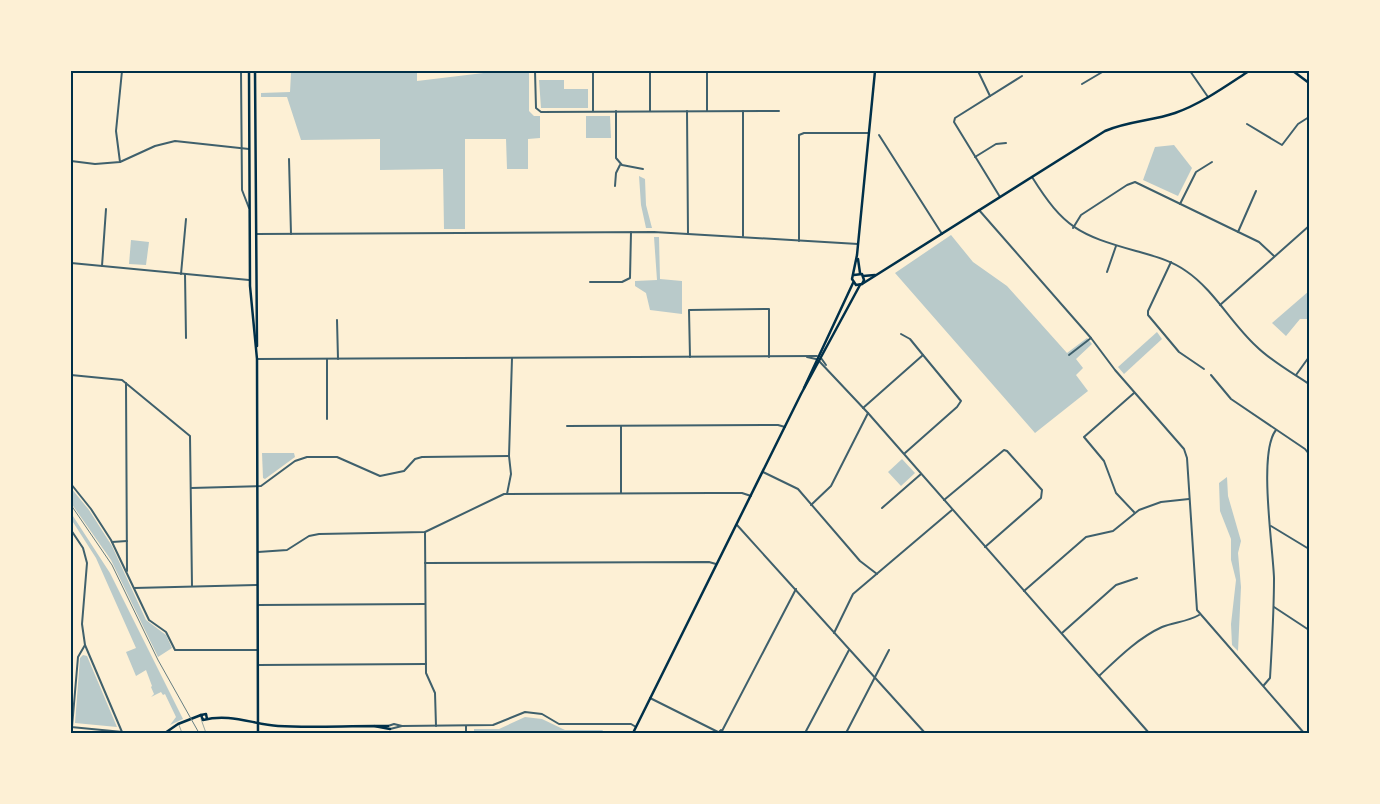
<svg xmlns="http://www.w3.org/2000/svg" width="1380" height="804" viewBox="0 0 1380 804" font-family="'PT Sans',sans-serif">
<rect width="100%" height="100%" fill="#fdf0d5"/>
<!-- green -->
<g fill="#b9caca">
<path d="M395 71H417V81L500 71H529V111L534 116H540V138L528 139V169H507L506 139H465V229H444L443 169 380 170V139L301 140 287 97H261V93L290 92 291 73Z"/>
<path d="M539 80H564V89H588V108H541Z"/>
<path d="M586 116H610L611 138H586Z"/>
<path d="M1174 145 1192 168 1178 196 1143 180 1155 147Z"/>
<path d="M639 176 645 179 646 205 652 228H646L641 205Z"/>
<path d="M951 235 973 262 1007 286 1067 353 1087 338 1092 344 1076 359 1083 368 1076 375 1088 391 1035 433 895 273Z"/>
<path d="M654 237H659L660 279 682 281V314L650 310 646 293 635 286V281L657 280Z"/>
<path d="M131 240 149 242 146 265 129 264Z"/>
<path d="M1309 291V319H1300L1286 336 1272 323Z"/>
<path d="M1157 332 1162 339 1124 374 1118 367Z"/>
<path d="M262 453H294L295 457 265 479 263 478Z"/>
<path d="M902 459 915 473 901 486 888 472Z"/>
<path d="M1227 477 1228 496 1241 541 1238 553 1241 587 1238 651 1232 645 1231 624 1236 580 1231 560V539L1220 511 1219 483Z"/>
<path d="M71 488 89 510 112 546 146 620 166 635 172 648 158 657 111 560 71 503Z"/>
<path d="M71 513 110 573 183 719 170 725 176 717 165 694 163 695 161 692 151 697 154 694 151 687 152 686 146 670 136 676 126 652 136 648 96 558 71 519Z"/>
<path d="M83 655 87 656 117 727 75 723 80 658Z"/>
<path d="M525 717 542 719 565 730H603L601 733H474V729H499Z"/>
</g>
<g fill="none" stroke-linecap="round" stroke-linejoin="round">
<!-- service -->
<g stroke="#3f606c" stroke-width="0.5">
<path d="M201 719 206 733"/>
<path d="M179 725 182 733"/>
</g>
<!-- minor -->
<g stroke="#3f606c" stroke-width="2">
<path d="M241 71 242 190 249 208"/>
<path d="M535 71 536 108 541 112 779 111"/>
<path d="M593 71V111"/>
<path d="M650 71V111"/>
<path d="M707 71V111"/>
<path d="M978 71 990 96"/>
<path d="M1190 71 1208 97"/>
<path d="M1082 84 1104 71"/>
<path d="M616 111V158L622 165 643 169"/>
<path d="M687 111 688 234"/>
<path d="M743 111V236"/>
<path d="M1247 124 1282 145 1298 124 1309 117"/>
<path d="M879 135 942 234"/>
<path d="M975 157 996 144 1006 143"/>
<path d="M289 159 291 234"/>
<path d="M71 161 95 164 120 162 155 146 175 141 249 149"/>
<path d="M120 162 116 131 122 71"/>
<path d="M1032 177C1064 228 1079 235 1136 251 1153 256 1171 260 1186 271 1214 290 1231 323 1256 346 1271 361 1291 372 1309 384"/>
<path d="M615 186 616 173 620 165"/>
<path d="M1000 197 954 122 955 118 1022 76"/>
<path d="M1180 204 1196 172 1212 162"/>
<path d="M979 210 1091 338 1115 370 1184 449 1187 458 1197 610 1304 733"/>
<path d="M1073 228 1081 215 1127 185 1135 182 1259 242 1274 256"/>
<path d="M1238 232 1256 191"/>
<path d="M256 234 654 232 858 244"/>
<path d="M799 241V135L804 133H868"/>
<path d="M1171 262 1148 311V315L1179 352 1204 369"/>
<path d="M71 263 249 280"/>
<path d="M102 266 106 209"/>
<path d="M1107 272 1116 246"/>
<path d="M181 274 186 219"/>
<path d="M185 274 186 338"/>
<path d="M590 282H622L630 278 631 232"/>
<path d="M1220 305 1309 226"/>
<path d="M337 320 338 359"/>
<path d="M901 334 910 339 923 355"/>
<path d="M1069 355 1091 338"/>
<path d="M690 357 689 310 769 309V357"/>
<path d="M807 357 816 359"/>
<path d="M821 358 826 365"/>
<path d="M257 359 817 356"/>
<path d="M327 359V419"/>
<path d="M819 361 868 413 1149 733"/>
<path d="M71 375 122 380 190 436 192 586"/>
<path d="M1211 375 1231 399 1305 449 1309 454"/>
<path d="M1296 375 1309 357"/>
<path d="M126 383 127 571"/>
<path d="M863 408 923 355 961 401 957 407 905 453"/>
<path d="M567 426 778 425 785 427"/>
<path d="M763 472 798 489 860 561 877 574"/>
<path d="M71 484 91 509 111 540 149 620 166 632 175 650H258"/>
<path d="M191 488 261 486 295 461 307 457H337L380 476 404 471 415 459 422 457 509 456"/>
<path d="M621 493V426"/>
<path d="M507 494 511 474 509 456 512 358"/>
<path d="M944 500 1004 450 1007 451 1042 490 1041 498 985 547"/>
<path d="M811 505 831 486 868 413"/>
<path d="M882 508 921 474"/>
<path d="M1134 512 1116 493 1104 461 1084 437 1134 393"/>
<path d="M737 525 925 733"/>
<path d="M1271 526 1309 549"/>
<path d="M71 530 83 548 87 563 82 624 85 645 78 657 72 727"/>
<path d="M425 532 426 673 435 693 436 726"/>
<path d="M112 542 127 541"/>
<path d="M258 552 287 550 309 536 319 534 425 532 504 494 710 493H742L751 496"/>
<path d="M425 563 709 562 716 564"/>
<path d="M134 588 257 585"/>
<path d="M1024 591 1086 537 1113 531 1139 510 1161 502 1189 499"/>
<path d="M258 605 425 604"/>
<path d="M1274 607 1309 630"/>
<path d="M834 633 853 594 952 510"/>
<path d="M1062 633 1116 585 1137 578"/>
<path d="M85 645 122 732"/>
<path d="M258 665 426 664"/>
<path d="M1099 676C1118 658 1138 638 1162 627 1174 622 1187 622 1199 615"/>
<path d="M1264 685 1270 678C1272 645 1274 611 1274 578 1273 547 1258 452 1276 430"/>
<path d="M650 698 718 732"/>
<path d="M388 726 394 724 402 726"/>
<path d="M466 726V733"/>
<path d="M71 727 133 733"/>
<path d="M390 729 402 726 493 725 525 712 542 714 559 724H631L636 727"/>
<path d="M722 731 796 589"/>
<path d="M718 733 721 730 724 733"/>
<path d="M805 733 849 650"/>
<path d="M846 733 889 650"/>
</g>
<!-- secondary -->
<g stroke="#003049" stroke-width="2.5">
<path d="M858 259 860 273"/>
<path d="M854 275 862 274 864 280 862 284 856 285 852 279 857 255 875 71"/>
<path d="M863 276 875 275"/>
<path d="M862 284 1105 131C1128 121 1152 121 1175 113 1201 104 1226 86 1249 71"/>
<path d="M804 388 853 283"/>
<path d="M207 719 206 714 201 715 203 720C230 713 252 724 278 726 310 728 342 726 374 726L390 729"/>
<path d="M375 726H388"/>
<path d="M165 733 178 724 201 715"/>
<path d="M633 733 801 394 860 285"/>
</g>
<!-- primary -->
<g stroke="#003049" stroke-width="2.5">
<path d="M249 71 250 286 257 359 258 733"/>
<path d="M255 71 257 346"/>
<path d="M1293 71 1309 83"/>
</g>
<!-- rail -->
<path stroke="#657d81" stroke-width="1" d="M71 505 112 565 158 660 199 733"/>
</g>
<!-- border -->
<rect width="1380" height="804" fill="none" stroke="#fdf0d5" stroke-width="145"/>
<rect x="72" y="72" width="1236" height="660" fill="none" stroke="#003049" stroke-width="2"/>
</svg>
